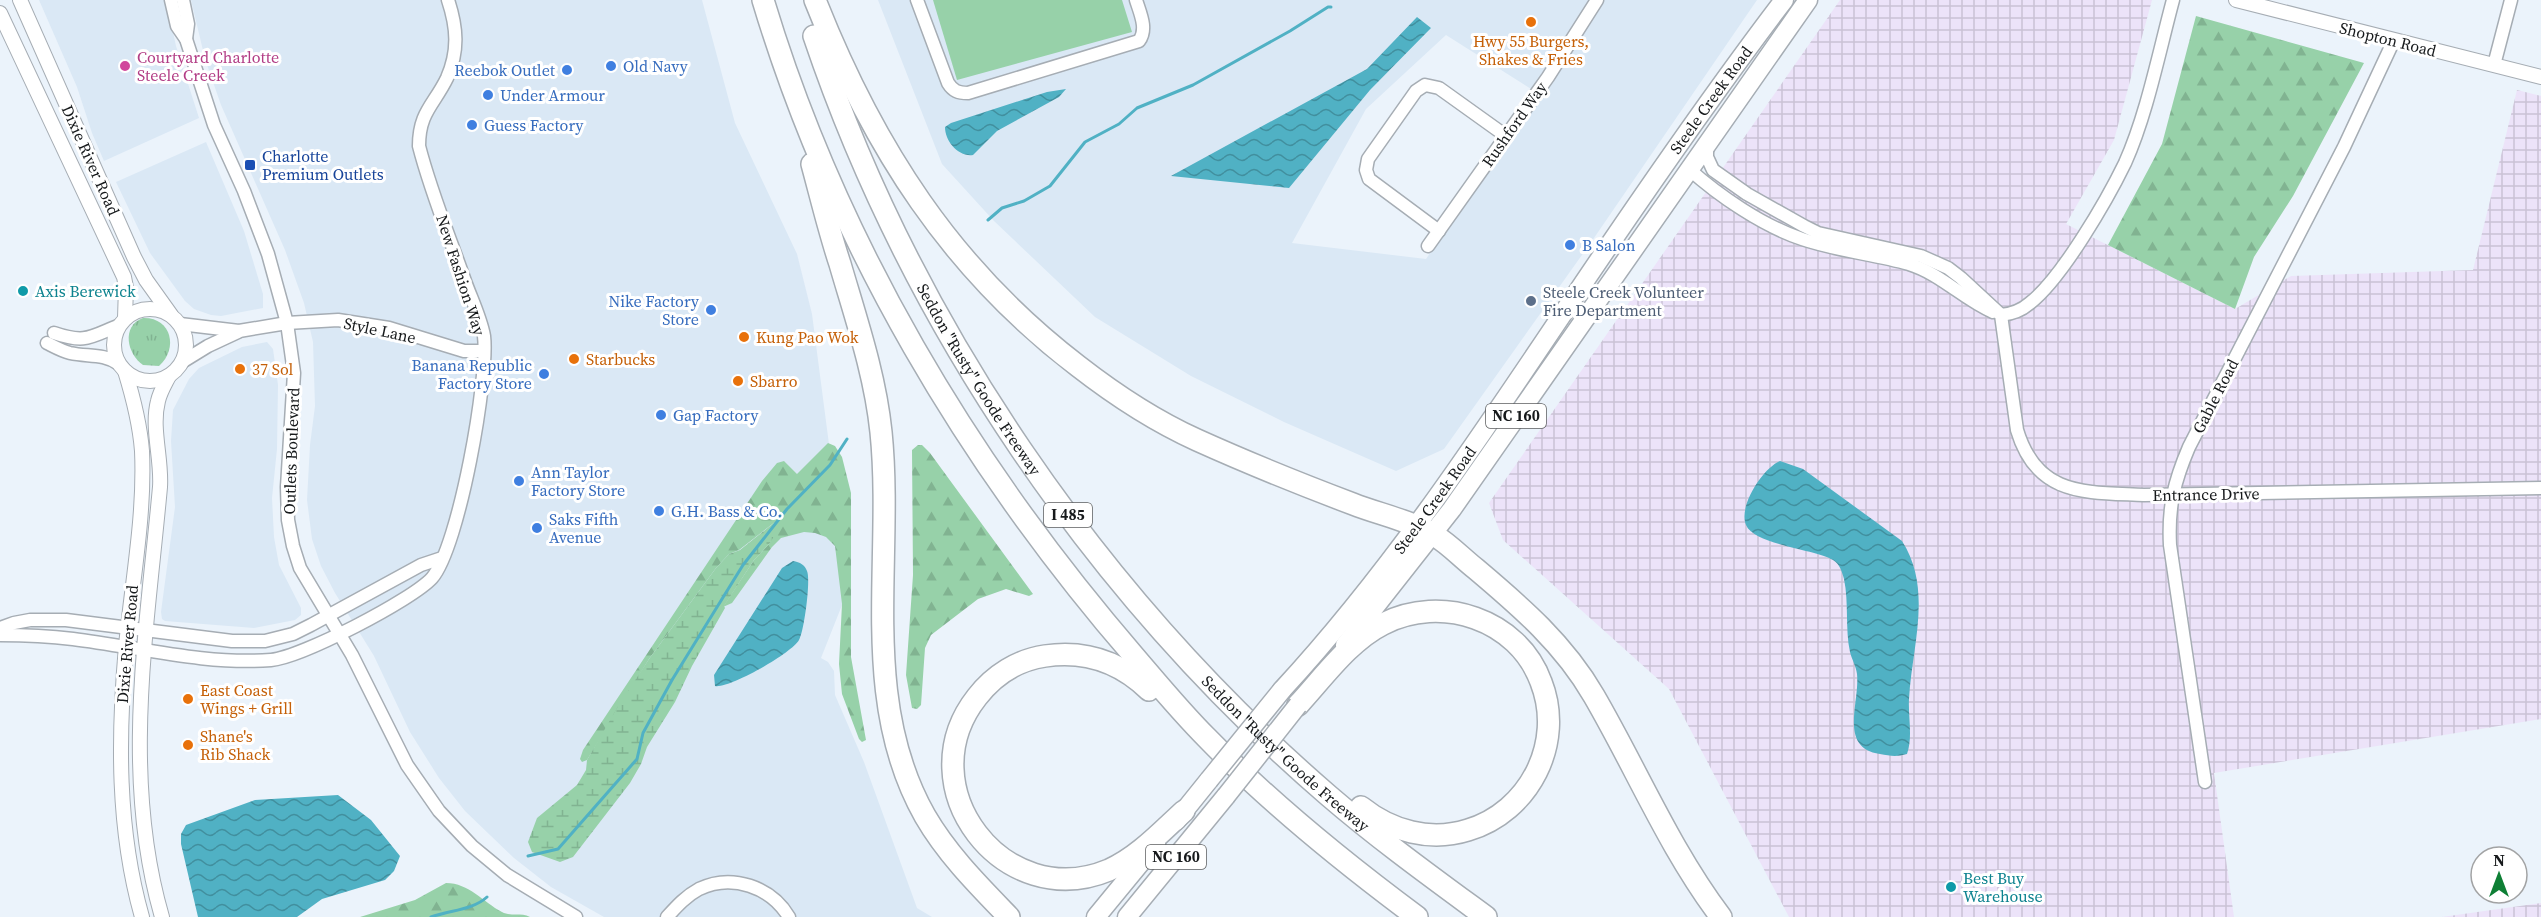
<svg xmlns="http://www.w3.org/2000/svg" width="2541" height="917" viewBox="0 0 2541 917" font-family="'Source Serif 4',serif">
<defs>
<pattern id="industrial-grid" width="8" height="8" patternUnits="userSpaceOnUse" patternTransform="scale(1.5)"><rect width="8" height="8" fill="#ece3f9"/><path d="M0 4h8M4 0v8" fill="none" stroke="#cac2d5"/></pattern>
<pattern id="grass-tufts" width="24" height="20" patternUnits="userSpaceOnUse" patternTransform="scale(1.5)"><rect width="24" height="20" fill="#97d1a9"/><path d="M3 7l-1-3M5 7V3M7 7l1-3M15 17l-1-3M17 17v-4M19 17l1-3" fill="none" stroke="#81b391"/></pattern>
<pattern id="forest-firs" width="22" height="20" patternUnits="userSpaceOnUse" patternTransform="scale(1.5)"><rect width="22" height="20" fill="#97d1a9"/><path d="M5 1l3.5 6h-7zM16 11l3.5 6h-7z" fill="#81b391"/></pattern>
<pattern id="wetland-marsh" width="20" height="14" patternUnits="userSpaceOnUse" patternTransform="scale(1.5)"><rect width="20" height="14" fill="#97d1a9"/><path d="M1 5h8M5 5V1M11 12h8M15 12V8" fill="none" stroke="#81b391"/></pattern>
<pattern id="water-waves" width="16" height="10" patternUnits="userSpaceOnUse" patternTransform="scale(1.5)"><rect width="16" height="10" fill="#50b1c4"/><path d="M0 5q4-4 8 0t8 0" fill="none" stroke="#418f9e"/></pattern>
</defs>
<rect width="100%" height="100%" fill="#ebf3fb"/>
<!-- built -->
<g fill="#dae8f5" fill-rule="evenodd">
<path d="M39 0H166L176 46 199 118 104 161 92 133 77 87Z"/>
<path d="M191 0H702L735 123 797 254 812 314 848 590 821 658 828 662 834 671 835 695 864 762 917 908 932 917H604L551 887 514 858 465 811 439 778 410 732 374 656 335 593 321 566 312 539 307 500 310 445 315 406 313 342 304 303 285 250 221 105 205 59Z"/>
<path d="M878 0H1757L1594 238 1444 449 1396 471 1284 422 1191 376 1095 317 994 221 942 164ZM1446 35 1539 94 1426 259 1292 243 1366 109Z"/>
<path d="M206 142 244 231 263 294V308L221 316 211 315 194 309 185 301 150 253 116 182Z"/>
<path d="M267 342 273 349 278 385 277 449 272 498 274 537 279 565 301 608V615L295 620 254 628 165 621 162 619 161 612 175 507 171 441 173 410 189 379 199 368 242 347Z"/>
</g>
<!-- industrial -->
<g fill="url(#industrial-grid)">
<path d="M1840 0H2152L2114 140 2066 224 2235 309 2291 276 2473 270 2517 90 2541 96V719L2214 773 2234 917H1789L1669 689 1503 540 1489 503Z"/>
<path d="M2541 903V917H2442Z"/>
</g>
<!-- grass -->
<path fill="url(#grass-tufts)" d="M143 318C171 317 179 348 159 366L143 365C127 354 121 326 143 318Z"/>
<!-- forest -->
<g fill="url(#forest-firs)">
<path d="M2196 16 2364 63 2293 196 2254 257 2235 309 2108 245 2162 144Z"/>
<path d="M828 443 835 446 842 457 851 493V657L866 740 862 742 859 739 842 694 839 664 842 604 835 546 826 537 815 533 804 532 781 538 772 547 732 603 723 607 754 560 770 543 775 522 739 550 729 554 716 568 649 659 587 760 582 762 580 759 583 750 762 481 777 463 784 461 797 474Z"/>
<path d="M918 445H922L930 453 1033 594 1029 596 1006 589 978 599 931 635 925 648 921 705 917 709 912 708 906 675 913 575 912 450Z"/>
<path d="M446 883C469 883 483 902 502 912 511 917 521 912 530 917H360L415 900Z"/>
</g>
<!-- wetland -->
<path fill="url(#wetland-marsh)" d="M775 522 778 529 770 543 754 560 724 606 725 608 692 666 675 702 647 747 641 764 630 783 573 857 560 862 532 852 528 842 537 818 577 785 586 770 587 760 617 708 649 659 716 568 729 554 740 550Z"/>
<!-- pitch -->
<path fill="#97d1a9" d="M933 0H1122L1132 32 957 80Z"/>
<!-- water -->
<g fill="url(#water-waves)">
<path d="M1417 17 1431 28 1370 90 1289 188 1171 176 1367 69Z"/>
<path d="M1066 89 1059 97 997 131 973 155C958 157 945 141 945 127L951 123 1047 92Z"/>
<path d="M1780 461 1803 469 1902 541C1933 589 1912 646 1909 699 1908 717 1913 737 1907 754 1897 757 1890 756 1880 754 1838 748 1860 703 1857 674 1856 666 1852 660 1850 652 1845 629 1849 603 1844 579 1842 572 1840 564 1833 560 1816 549 1754 545 1746 525 1738 506 1763 468 1780 461Z"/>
<path d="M793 561C800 562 805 565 807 571 811 580 804 632 799 640 792 653 729 689 715 686L714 675 782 568Z"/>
<path d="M338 795 371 820 400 856 394 871 385 880 322 899 297 917H198L181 844V834L186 825 255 800Z"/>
</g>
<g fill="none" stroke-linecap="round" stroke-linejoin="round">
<!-- stream -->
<g stroke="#50b1c4" stroke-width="3">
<path d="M988 220 1002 208 1024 201 1050 186 1085 142 1119 124 1137 108 1193 85 1290 31 1328 7H1331"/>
<path d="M528 856 558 849 637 759 643 733 672 680 743 565 787 509 830 465 847 439"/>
<path d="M431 917C450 910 473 910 487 897"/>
</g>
<!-- minor casing -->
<g stroke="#a6adb4" stroke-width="15">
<g id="minor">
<path d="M171 0 177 26 186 39 214 125 244 191 268 254 287 323 294 373 287 487 288 520 293 546 300 568 352 655 407 765 439 811 472 846 507 875 576 917"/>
<path d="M183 0 188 24 186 39"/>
<path d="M917 0 948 83C953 91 958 93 968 93L1139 41C1148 29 1140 13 1136 0"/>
<path d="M2494 65 2511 0"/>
<path d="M1707 144V157L1713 170 1747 194 1804 226 1818 233 1921 256 1948 268 1961 278 2001 315 2017 430C2037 497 2086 492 2144 495L2541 488"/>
<path d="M1689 169C1719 196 1763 226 1802 239 1837 251 1874 254 1909 264 1941 274 1963 299 1993 312"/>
<path d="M1439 231 1369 179 1366 170 1368 159 1416 91 1425 85 1439 88 1506 136"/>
<path d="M1428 246 1548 77 1597 0"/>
<path d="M2001 315C2012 314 2022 310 2030 303 2062 278 2107 200 2125 163 2147 114 2159 52 2173 0"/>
<path d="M180 324 239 331 287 323 338 320 389 328 464 351H483"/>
<path d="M54 333C86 344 90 337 120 325"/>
<path d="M47 343C55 347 62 351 70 353 88 357 103 353 119 364"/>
<path d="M182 362 208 346 238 332"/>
<path d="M0 628 14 623 30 620H66L232 641H265L293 634 311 625 421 565 442 558"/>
<path d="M0 635C24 635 48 636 73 639 138 647 205 665 271 660 302 657 412 600 432 578 459 547 489 377 484 336 481 319 472 300 466 284 450 238 431 193 419 146 419 112 434 105 447 78 459 51 457 27 448 0"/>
<path d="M2205 782 2170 545C2168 507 2174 482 2189 447L2344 147 2394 40"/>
<path d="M667 917C677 906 686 896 699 889 732 873 771 887 789 917"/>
</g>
</g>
<!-- tertiary casing -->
<g stroke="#a6adb4" stroke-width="16">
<g id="tertiary">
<path d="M20 0 134 257 146 280 171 315"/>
<path d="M2236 0 2541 77"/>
<path d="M0 13 124 277 126 287 125 318"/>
<circle cx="150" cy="345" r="36"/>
<path d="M125 371C133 397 140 425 142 451 145 516 132 582 126 646 118 737 117 829 142 917"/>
<path d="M162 917C121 776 147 630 160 487 162 459 151 428 158 401 160 392 165 384 169 376"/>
</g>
</g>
<!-- primary casing -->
<g stroke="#a6adb4" stroke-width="21">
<g id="primary">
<path d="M1345 645 1452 509 1808 0"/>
<path id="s1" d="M1282 690C1392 571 1482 434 1572 300 1640 199 1710 97 1784 0"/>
<path d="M1176 821 1209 780"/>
<path d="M1096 917 1156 844"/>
<path d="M1127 917 1226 796"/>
</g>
</g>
<!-- motorway casing -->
<g stroke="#a6adb4" stroke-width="24">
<g id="motorway">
<path d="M763 0C836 243 969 465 1134 656 1158 684 1181 712 1207 738 1271 804 1343 862 1417 917"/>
<path d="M815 0C873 147 951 269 1078 366 1114 394 1155 421 1197 440 1248 463 1300 484 1353 504 1378 514 1412 521 1434 535 1449 544 1462 558 1476 569 1521 607 1564 644 1594 696 1637 770 1669 848 1721 917"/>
<path id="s2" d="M814 36C912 326 1097 596 1329 796 1379 839 1433 878 1486 917"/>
<path d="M812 164C821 197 829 231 840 264 856 319 875 374 881 432 894 560 858 698 925 816 947 854 978 885 1009 917"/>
<path d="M1149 690C1120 662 1086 650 1045 656 1018 660 994 675 977 697 906 787 1004 914 1109 870 1138 857 1161 832 1184 811"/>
<path d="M1298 705C1323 678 1349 641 1383 624 1441 594 1518 619 1541 682 1565 743 1529 812 1468 830 1430 842 1391 831 1361 807"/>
</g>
</g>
<!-- minor -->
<use href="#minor" stroke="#fff" stroke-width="12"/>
<!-- tertiary -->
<use href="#tertiary" stroke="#fff" stroke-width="14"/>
<!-- primary -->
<use href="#primary" stroke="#fff" stroke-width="18"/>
<!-- motorway -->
<use href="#motorway" stroke="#fff" stroke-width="21"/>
<!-- primary-bridge casing -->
<g stroke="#a6adb4" stroke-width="21" stroke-linecap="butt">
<g id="primary-bridge">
<path d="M1209 780 1282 690"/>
<path d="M1226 796 1298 705"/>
</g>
</g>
<!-- primary-bridge -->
<use href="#primary-bridge" stroke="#fff" stroke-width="18"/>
</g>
<!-- markers -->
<g fill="#e8710a" stroke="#fff" stroke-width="2">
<circle cx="1531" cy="22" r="6"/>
<circle cx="744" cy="337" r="6"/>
<circle cx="574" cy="359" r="6"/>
<circle cx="240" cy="369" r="6"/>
<circle cx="738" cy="381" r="6"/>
<circle cx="188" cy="699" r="6"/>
<circle cx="188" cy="745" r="6"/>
</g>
<circle fill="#d1479c" stroke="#fff" stroke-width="2" cx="125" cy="66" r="6"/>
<g fill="#3f7fe0" stroke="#fff" stroke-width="2">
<circle cx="611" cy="66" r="6"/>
<circle cx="567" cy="70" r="6"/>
<circle cx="488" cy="95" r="6"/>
<circle cx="472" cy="125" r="6"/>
<circle cx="1570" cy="245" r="6"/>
<circle cx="711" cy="310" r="6"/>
<circle cx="544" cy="374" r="6"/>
<circle cx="661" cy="415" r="6"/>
<circle cx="519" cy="481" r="6"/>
<circle cx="659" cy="511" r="6"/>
<circle cx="537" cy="528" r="6"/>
</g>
<rect fill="#1a4fb4" stroke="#fff" stroke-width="2" x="244" y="159" width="12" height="12" rx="3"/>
<g fill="#0f9aa8" stroke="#fff" stroke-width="2">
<circle cx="23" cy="291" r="6"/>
<circle cx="1951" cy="887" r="6"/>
</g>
<circle fill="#5c6f8a" stroke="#fff" stroke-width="2" cx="1531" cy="301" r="6"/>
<g text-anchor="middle" stroke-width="6" stroke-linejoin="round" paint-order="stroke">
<!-- shield labels -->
<g fill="#fff" stroke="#5c5e5f" stroke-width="1.5">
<rect x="1486" y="404" width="60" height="24" rx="4.5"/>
<rect x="1044" y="503" width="48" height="24" rx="4.5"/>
<rect x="1146" y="845" width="60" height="24" rx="4.5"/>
</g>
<g font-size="15" font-weight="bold" fill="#16191b">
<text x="1516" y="421">NC 160</text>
<text x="1068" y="520">I 485</text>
<text x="1176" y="862">NC 160</text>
</g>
<!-- street labels -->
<g font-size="16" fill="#16191b" stroke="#fff">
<text transform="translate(2388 39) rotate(14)" y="6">Shopton Road</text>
<text dy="6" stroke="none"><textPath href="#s1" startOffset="730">Steele Creek Road</textPath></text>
<text transform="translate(1514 124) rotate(-55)" y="6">Rushford Way</text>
<text transform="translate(91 160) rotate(66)" y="6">Dixie River Road</text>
<text transform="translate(461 275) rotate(72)" y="6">New Fashion Way</text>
<text transform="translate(380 330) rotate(12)" y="6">Style Lane</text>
<text dy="6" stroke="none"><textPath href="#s2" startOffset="382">Seddon "Rusty" Goode Freeway</textPath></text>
<text transform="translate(2215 396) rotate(-63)" y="6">Gable Road</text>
<text transform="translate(291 451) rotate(-88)" y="6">Outlets Boulevard</text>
<text transform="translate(2206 494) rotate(-1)" y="6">Entrance Drive</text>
<text dy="6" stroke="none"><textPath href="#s1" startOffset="244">Steele Creek Road</textPath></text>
<text transform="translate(127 644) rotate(-85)" y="6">Dixie River Road</text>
<text dy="6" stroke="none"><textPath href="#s2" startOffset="868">Seddon "Rusty" Goode Freeway</textPath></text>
</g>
<!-- food labels -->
<g font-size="16" fill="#c56008" stroke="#fff" text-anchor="start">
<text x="1531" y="47" text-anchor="middle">Hwy 55 Burgers,<tspan x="1531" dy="18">Shakes &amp; Fries</tspan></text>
<text x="756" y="343">Kung Pao Wok</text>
<text x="586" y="365">Starbucks</text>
<text x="252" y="375">37 Sol</text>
<text x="750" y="387">Sbarro</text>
<text x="200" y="696">East Coast<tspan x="200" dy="18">Wings + Grill</tspan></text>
<text x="200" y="742">Shane's<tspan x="200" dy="18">Rib Shack</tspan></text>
</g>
<!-- hotel labels -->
<g font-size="16" fill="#b23c85" stroke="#fff" text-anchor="start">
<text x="137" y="63">Courtyard Charlotte<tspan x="137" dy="18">Steele Creek</tspan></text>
</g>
<!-- shop labels -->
<g font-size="16" fill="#366cbe" stroke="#fff" text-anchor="start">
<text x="623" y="72">Old Navy</text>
<text x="555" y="76" text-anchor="end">Reebok Outlet</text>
<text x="500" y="101">Under Armour</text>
<text x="484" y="131">Guess Factory</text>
<text x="1582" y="251">B Salon</text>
<text x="699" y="307" text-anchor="end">Nike Factory<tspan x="699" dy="18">Store</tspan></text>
<text x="532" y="371" text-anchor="end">Banana Republic<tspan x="532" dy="18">Factory Store</tspan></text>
<text x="673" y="421">Gap Factory</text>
<text x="531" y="478">Ann Taylor<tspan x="531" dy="18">Factory Store</tspan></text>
<text x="671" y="517">G.H. Bass &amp; Co.</text>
<text x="549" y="525">Saks Fifth<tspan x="549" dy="18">Avenue</tspan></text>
</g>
<!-- transit labels -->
<g font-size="16" fill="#164399" stroke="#fff" text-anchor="start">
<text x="262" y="162">Charlotte<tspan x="262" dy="18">Premium Outlets</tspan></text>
</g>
<!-- culture labels -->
<g font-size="16" fill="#0d838f" stroke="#fff" text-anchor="start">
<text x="35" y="297">Axis Berewick</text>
<text x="1963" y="884">Best Buy<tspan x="1963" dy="18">Warehouse</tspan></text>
</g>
<!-- service labels -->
<g font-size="16" fill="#4e5e75" stroke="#fff" text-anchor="start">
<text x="1543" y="298">Steele Creek Volunteer<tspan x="1543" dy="18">Fire Department</tspan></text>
</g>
</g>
<!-- north arrow -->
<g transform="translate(2499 875)"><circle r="28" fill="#ffffff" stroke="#a2a3a4" stroke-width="1.5"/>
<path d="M0-4.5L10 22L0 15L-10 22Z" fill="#0e7f35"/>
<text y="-9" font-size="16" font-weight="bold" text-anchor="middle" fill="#16191b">N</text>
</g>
</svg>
